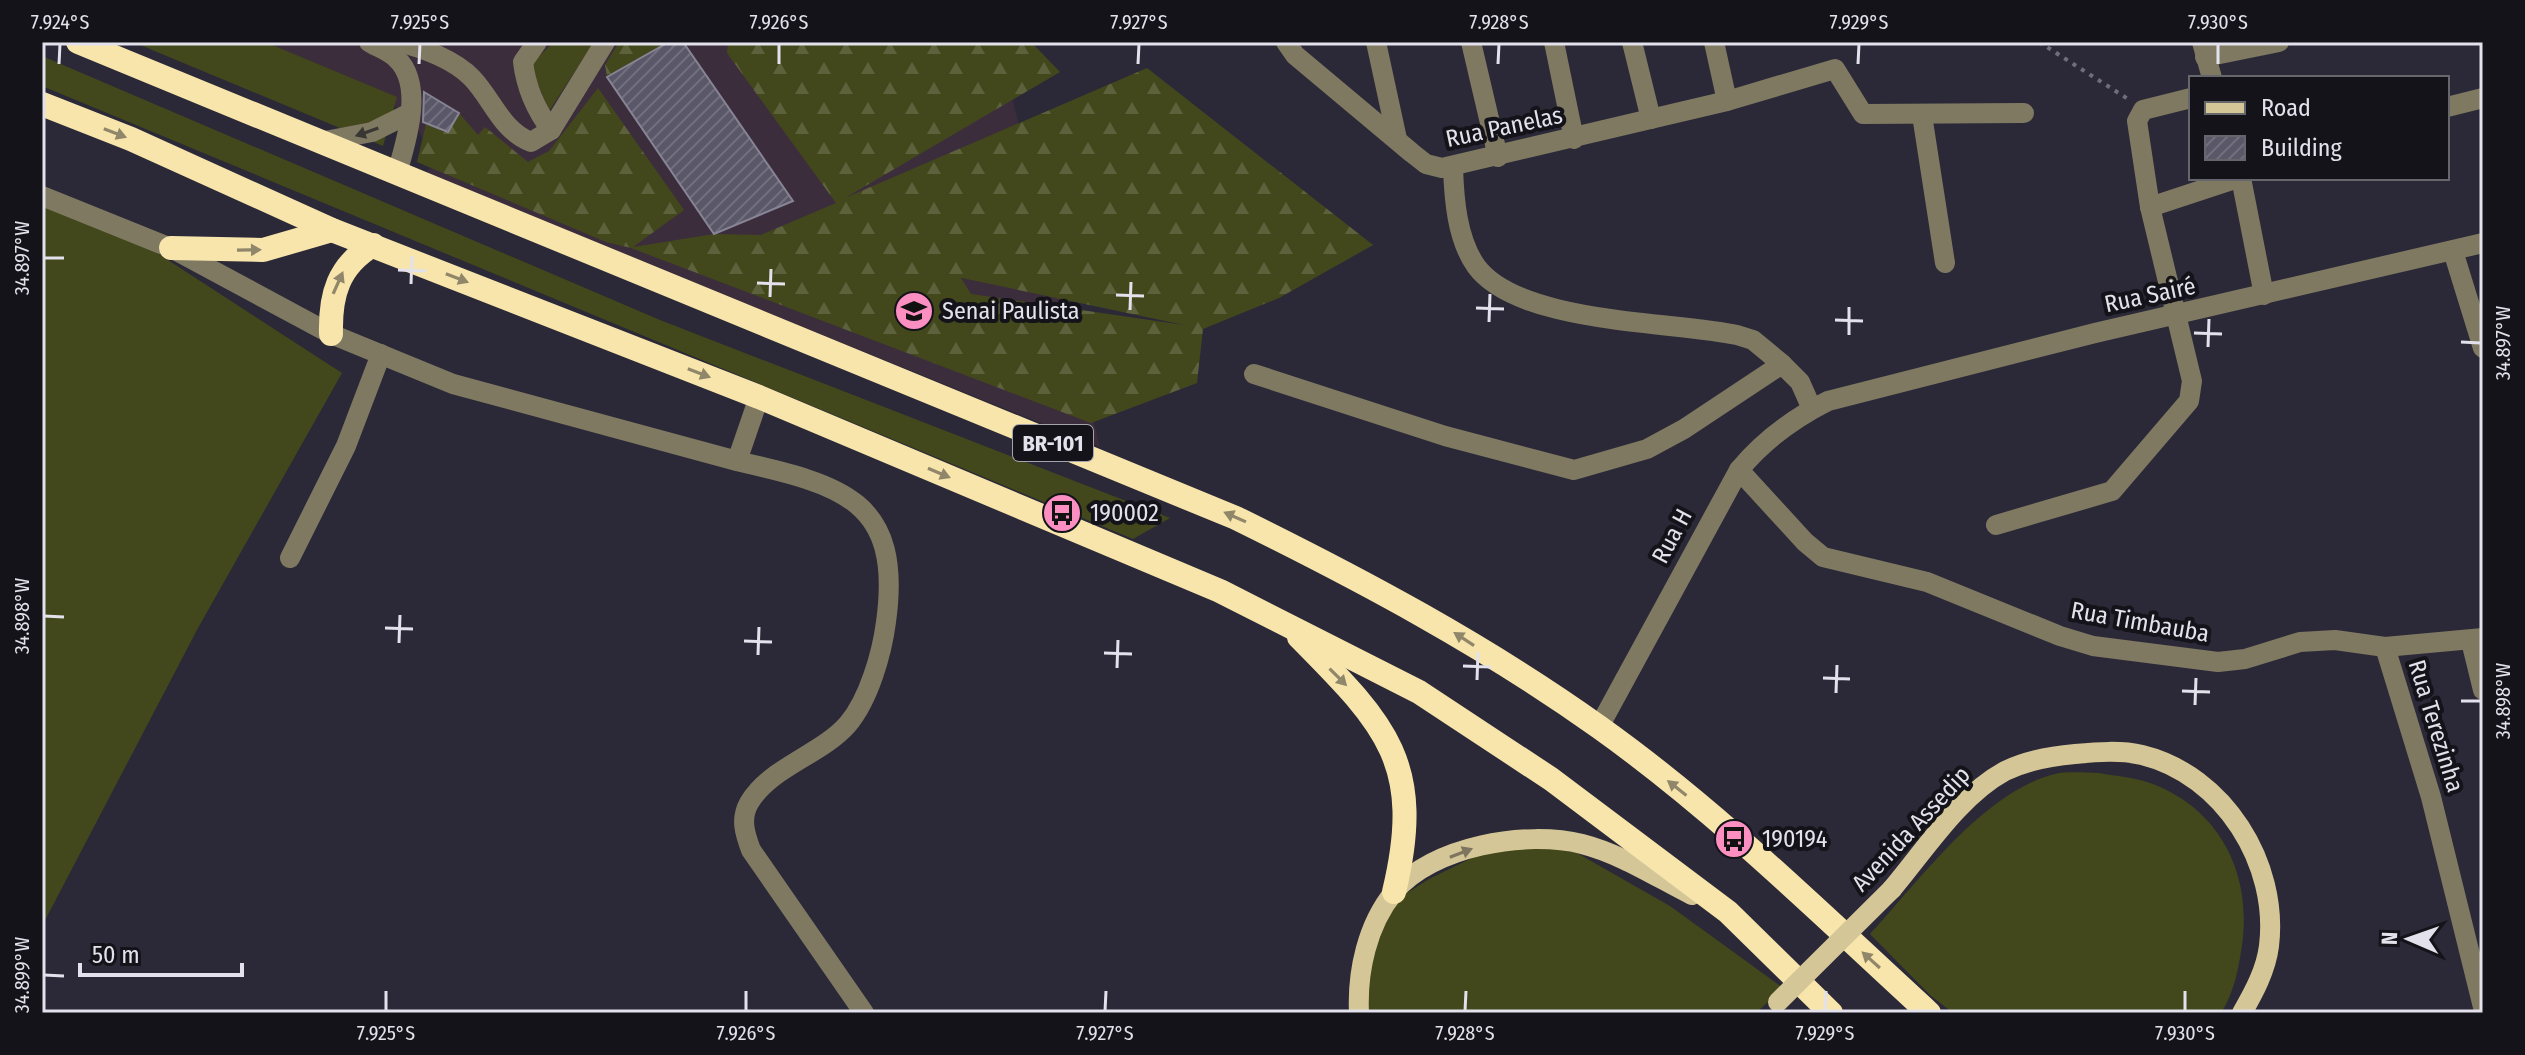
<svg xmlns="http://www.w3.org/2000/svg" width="2525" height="1055" viewBox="0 0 2525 1055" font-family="'Fira Sans Condensed',sans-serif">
<defs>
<pattern id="forest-firs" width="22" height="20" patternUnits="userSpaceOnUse" patternTransform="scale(2)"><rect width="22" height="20" fill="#42481b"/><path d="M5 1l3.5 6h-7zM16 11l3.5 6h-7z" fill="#5d623c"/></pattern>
<pattern id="building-hatch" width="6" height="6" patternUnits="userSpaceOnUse" patternTransform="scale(2)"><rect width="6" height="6" fill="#5a5868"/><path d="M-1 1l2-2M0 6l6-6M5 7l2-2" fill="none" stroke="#72707e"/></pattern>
</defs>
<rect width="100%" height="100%" fill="#2b2937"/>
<!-- education -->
<path fill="#3b2d3b" d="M241 42H998L1100 447 424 174 437 161 430 154 410 113Z"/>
<!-- grass -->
<g fill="#42481b">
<path d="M133 42H265L397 97 383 146Z"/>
<path d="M554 42H594L549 111 530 65Z"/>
<path d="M42 56 660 320 1170 518 1133 539 42 86Z"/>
<path d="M42 206 154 251 342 373 198 628 42 926Z"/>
<path d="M2099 773C2114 776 2132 777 2147 782 2216 805 2250 868 2243 937 2240 962 2235 992 2221 1013H1953L1930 995 1870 934C1918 882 1984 791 2055 774 2069 771 2085 773 2099 773Z"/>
<path d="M1536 844 1577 853 1670 906 1783 988 1756 1013H1367L1364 960 1396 900 1429 879 1480 854Z"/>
</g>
<!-- forest -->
<g fill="url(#forest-firs)" fill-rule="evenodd">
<path d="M619 42H669L607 77 605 65Z"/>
<path d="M728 42H1031L1060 72 845 198 1147 68 1373 245 1279 298 1203 329 1197 383 1091 423 631 248 606 242 417 162 426 124 448 132 459 113 478 135 485 127 528 162 549 151 598 88 684 210 633 247 714 234 761 235 836 203 727 53ZM961 278H962L1184 325 971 294Z"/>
</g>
<!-- building -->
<g fill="url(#building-hatch)" stroke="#868495" stroke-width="2">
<path d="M669 42H683L793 201 714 234 607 77Z"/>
<path d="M424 92 459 113 448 132 423 122Z"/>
</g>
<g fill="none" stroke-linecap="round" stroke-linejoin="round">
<!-- path -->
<path stroke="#706e7b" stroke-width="4" stroke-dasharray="4 6" stroke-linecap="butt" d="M2039 42 2128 99"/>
<!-- minor -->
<g stroke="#7f7962" stroke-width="20">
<path d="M369 42C377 47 389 51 396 58 425 84 406 142 397 173"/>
<path d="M399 42C423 48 455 60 472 78 493 100 501 130 531 142L551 130 605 42"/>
<path d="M537 42 523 62C526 87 536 110 551 130"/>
<path d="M1286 42 1295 55 1412 153 1426 164 1442 168 1727 101 1835 69 1863 114 2024 113"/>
<path d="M1376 42 1397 139"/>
<path d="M1471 42 1498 157"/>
<path d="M1554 42 1574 139"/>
<path d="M1632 42 1651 119"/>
<path d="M1714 42 1727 101"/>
<path d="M2202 42 2212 78"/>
<path d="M2205 57 2279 42"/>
<path d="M2447 107 2483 98"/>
<path d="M1922 115 1945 263"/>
<path d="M320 142 372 132 410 113"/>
<path d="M1453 167C1454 199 1457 239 1476 266 1518 324 1671 321 1737 335L1753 340 1782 364"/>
<path d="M2241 178 2264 295"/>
<path d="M42 196 171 248 331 334 453 384 737 461 759 397"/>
<path d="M2150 207 2238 178"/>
<path d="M2453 251 2483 348"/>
<path d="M1254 374 1445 436 1574 470 1647 449 1684 429 1782 364 1800 382 1812 409"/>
<path d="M737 461C841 485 903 499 886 622 882 653 869 699 848 724 821 755 770 767 749 803 740 819 745 834 751 850L864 1013"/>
<path d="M1739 470 1805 542 1823 557 1927 582 2060 636 2093 646 2218 662 2245 659 2300 642 2335 640 2385 647 2483 638"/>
<path d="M1996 525 2112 491 2189 401 2192 381 2150 207 2137 121 2143 110 2191 98"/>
<path d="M290 558 346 446 381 354"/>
<path d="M2471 641 2483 690"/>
<path d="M2385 647 2431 797 2483 1007"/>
<path d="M1599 727 1739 470C1763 441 1794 418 1828 401L2095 333 2483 243"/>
</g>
<!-- major -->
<g stroke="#d5c697" stroke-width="20">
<path d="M1892 889C1925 850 1959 796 2005 771 2028 760 2051 756 2075 754 2097 752 2121 750 2142 755 2224 775 2279 864 2269 946 2266 970 2254 992 2242 1013"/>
<path d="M1359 1013C1357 972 1367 925 1394 892 1432 846 1526 830 1582 844 1621 854 1656 877 1692 895"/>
</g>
<!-- highway -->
<g stroke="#f7e5ac" stroke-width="24">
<path d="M78 42 1236 518C1362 580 1484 645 1599 727 1717 811 1822 915 1929 1013"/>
<path d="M42 104 131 139 332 230 759 397 1220 591 1419 692 1551 779 1728 912 1831 1013"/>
<path d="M171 248 263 250 332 230"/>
<path d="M331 334C330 295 338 266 373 245"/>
<path d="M1299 637C1386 725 1425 763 1394 892"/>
</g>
<!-- major-bridge -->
<path stroke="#d5c697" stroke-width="20" d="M1778 1002 1892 889"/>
</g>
<!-- one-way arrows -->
<defs><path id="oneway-solid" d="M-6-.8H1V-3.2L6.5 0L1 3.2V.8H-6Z" transform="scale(2)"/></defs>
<use fill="#393733" href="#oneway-solid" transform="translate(367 132) rotate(161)"/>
<g fill="#90866a">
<use href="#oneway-solid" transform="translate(115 133) rotate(21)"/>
<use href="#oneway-solid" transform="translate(249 250) rotate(-1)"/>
<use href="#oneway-solid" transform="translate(457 278) rotate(21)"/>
<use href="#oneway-solid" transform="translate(338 283) rotate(-66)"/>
<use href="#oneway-solid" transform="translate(699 373) rotate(21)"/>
<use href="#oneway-solid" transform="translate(939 473) rotate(23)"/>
<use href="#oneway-solid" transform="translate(1235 517) rotate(-156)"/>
<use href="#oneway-solid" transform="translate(1464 639) rotate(-147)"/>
<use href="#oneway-solid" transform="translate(1338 677) rotate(45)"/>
<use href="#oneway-solid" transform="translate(1677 788) rotate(-142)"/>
<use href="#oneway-solid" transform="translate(1871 960) rotate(-138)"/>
</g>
<use fill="#7e755e" href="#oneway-solid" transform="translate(1461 853) rotate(-21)"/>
<!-- ticks -->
<path fill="none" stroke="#e3e2ec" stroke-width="3" d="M59 64 60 44M419 64 420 44M779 64V44M1138 64 1139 44M1498 64 1499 44M1858 64 1859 44M2218 64V44M44 258H64M398 270 426 271M757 283 785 284M411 284 412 256M1116 295 1144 296M770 297 771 269M1476 308 1504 309M1130 310 1131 282M1835 320 1863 321M1489 322 1490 294M2194 333 2222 334M1849 335V307M2461 342 2481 343M2208 347 2209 319M44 616 64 617M385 628 413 629M744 641 772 642M399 643 400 615M1104 653 1132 654M758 655 759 627M1463 666 1491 667M1117 668 1118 640M1823 678 1850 679M1477 680 1478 652M2182 691 2210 692M1836 693 1837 665M2461 701H2481M2195 705 2196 678M44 975 64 976M386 1011V991M746 1011V991M1105 1011 1106 991M1465 1011 1466 991M1825 1011 1826 991M2185 1011V991"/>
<!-- icons -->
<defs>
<g id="university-disc" transform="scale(2)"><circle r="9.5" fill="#fc8fc1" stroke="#131319"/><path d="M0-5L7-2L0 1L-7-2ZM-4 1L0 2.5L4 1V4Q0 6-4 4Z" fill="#111"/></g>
<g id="bus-disc" transform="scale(2)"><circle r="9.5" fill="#fc8fc1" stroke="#131319"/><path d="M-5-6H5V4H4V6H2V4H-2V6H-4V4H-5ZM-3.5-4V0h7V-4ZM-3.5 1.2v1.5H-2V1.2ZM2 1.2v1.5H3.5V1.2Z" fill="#111"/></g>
</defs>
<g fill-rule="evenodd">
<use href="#university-disc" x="914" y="311"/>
<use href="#bus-disc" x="1062" y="513"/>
<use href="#bus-disc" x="1734" y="839"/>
</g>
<g text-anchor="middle" stroke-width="8" stroke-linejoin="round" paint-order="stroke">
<!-- shield labels -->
<rect fill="#131319" stroke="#a5a4ad" stroke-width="2" x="1013" y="425" width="80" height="36" rx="6"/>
<g font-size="22" font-weight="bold" fill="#e3e2ec">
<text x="1053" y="451">BR-101</text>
</g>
<!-- street labels -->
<g font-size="24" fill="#e3e2ec" stroke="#131319">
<text transform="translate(1504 127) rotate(-12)" y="8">Rua Panelas</text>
<text transform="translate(2150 295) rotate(-12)" y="8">Rua Sairé</text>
<text transform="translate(1672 536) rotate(-62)" y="8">Rua H</text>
<text transform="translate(2140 622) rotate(10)" y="8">Rua Timbauba</text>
<text transform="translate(2436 726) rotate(73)" y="8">Rua Terezinha</text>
<text transform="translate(1911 829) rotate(-47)" y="8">Avenida Assedip</text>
</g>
<!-- poi labels -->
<g font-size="24" fill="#e3e2ec" stroke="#131319" text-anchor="start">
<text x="942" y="319">Senai Paulista</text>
<text x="1090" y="521">190002</text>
<text x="1762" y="847">190194</text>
</g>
</g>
<!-- border -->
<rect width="2525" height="1055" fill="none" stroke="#131319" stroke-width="88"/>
<!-- legend -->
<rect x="2189" y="76" width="260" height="104" fill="#131319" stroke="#66666d" stroke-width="2"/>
<rect x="2205" y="102" width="40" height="12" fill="#d5c697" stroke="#66666d" stroke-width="2"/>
<text x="2261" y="116" font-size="24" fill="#e3e2ec">Road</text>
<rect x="2205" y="136" width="40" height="24" fill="url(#building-hatch)" stroke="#66666d" stroke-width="2"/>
<text x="2261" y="156" font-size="24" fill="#e3e2ec">Building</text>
<!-- north arrow -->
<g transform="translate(2409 939) rotate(272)" stroke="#131319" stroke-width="6" paint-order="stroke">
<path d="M0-6L14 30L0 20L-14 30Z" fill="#e3e2ec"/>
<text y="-12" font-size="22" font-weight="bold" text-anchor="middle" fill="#e3e2ec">N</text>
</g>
<!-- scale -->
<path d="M80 963v12h162v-12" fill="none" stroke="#e3e2ec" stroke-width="4"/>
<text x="92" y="963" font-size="24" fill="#e3e2ec" stroke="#131319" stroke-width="6" paint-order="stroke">50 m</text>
<rect x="44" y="44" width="2437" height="967" fill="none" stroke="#e3e2ec" stroke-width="3"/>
<g font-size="20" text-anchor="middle" fill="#e3e2ec">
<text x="60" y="29">7.924°S</text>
<text x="420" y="29">7.925°S</text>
<text x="779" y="29">7.926°S</text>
<text x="1139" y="29">7.927°S</text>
<text x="1499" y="29">7.928°S</text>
<text x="1859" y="29">7.929°S</text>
<text x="2218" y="29">7.930°S</text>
<text transform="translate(22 258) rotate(-90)" y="7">34.897°W</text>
<text transform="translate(2503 343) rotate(-90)" y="7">34.897°W</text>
<text transform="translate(22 616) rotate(-90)" y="7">34.898°W</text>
<text transform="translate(2503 701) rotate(-90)" y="7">34.898°W</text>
<text transform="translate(22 975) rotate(-90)" y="7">34.899°W</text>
<text x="386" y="1040">7.925°S</text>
<text x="746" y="1040">7.926°S</text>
<text x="1105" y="1040">7.927°S</text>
<text x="1465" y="1040">7.928°S</text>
<text x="1825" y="1040">7.929°S</text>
<text x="2185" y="1040">7.930°S</text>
</g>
</svg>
